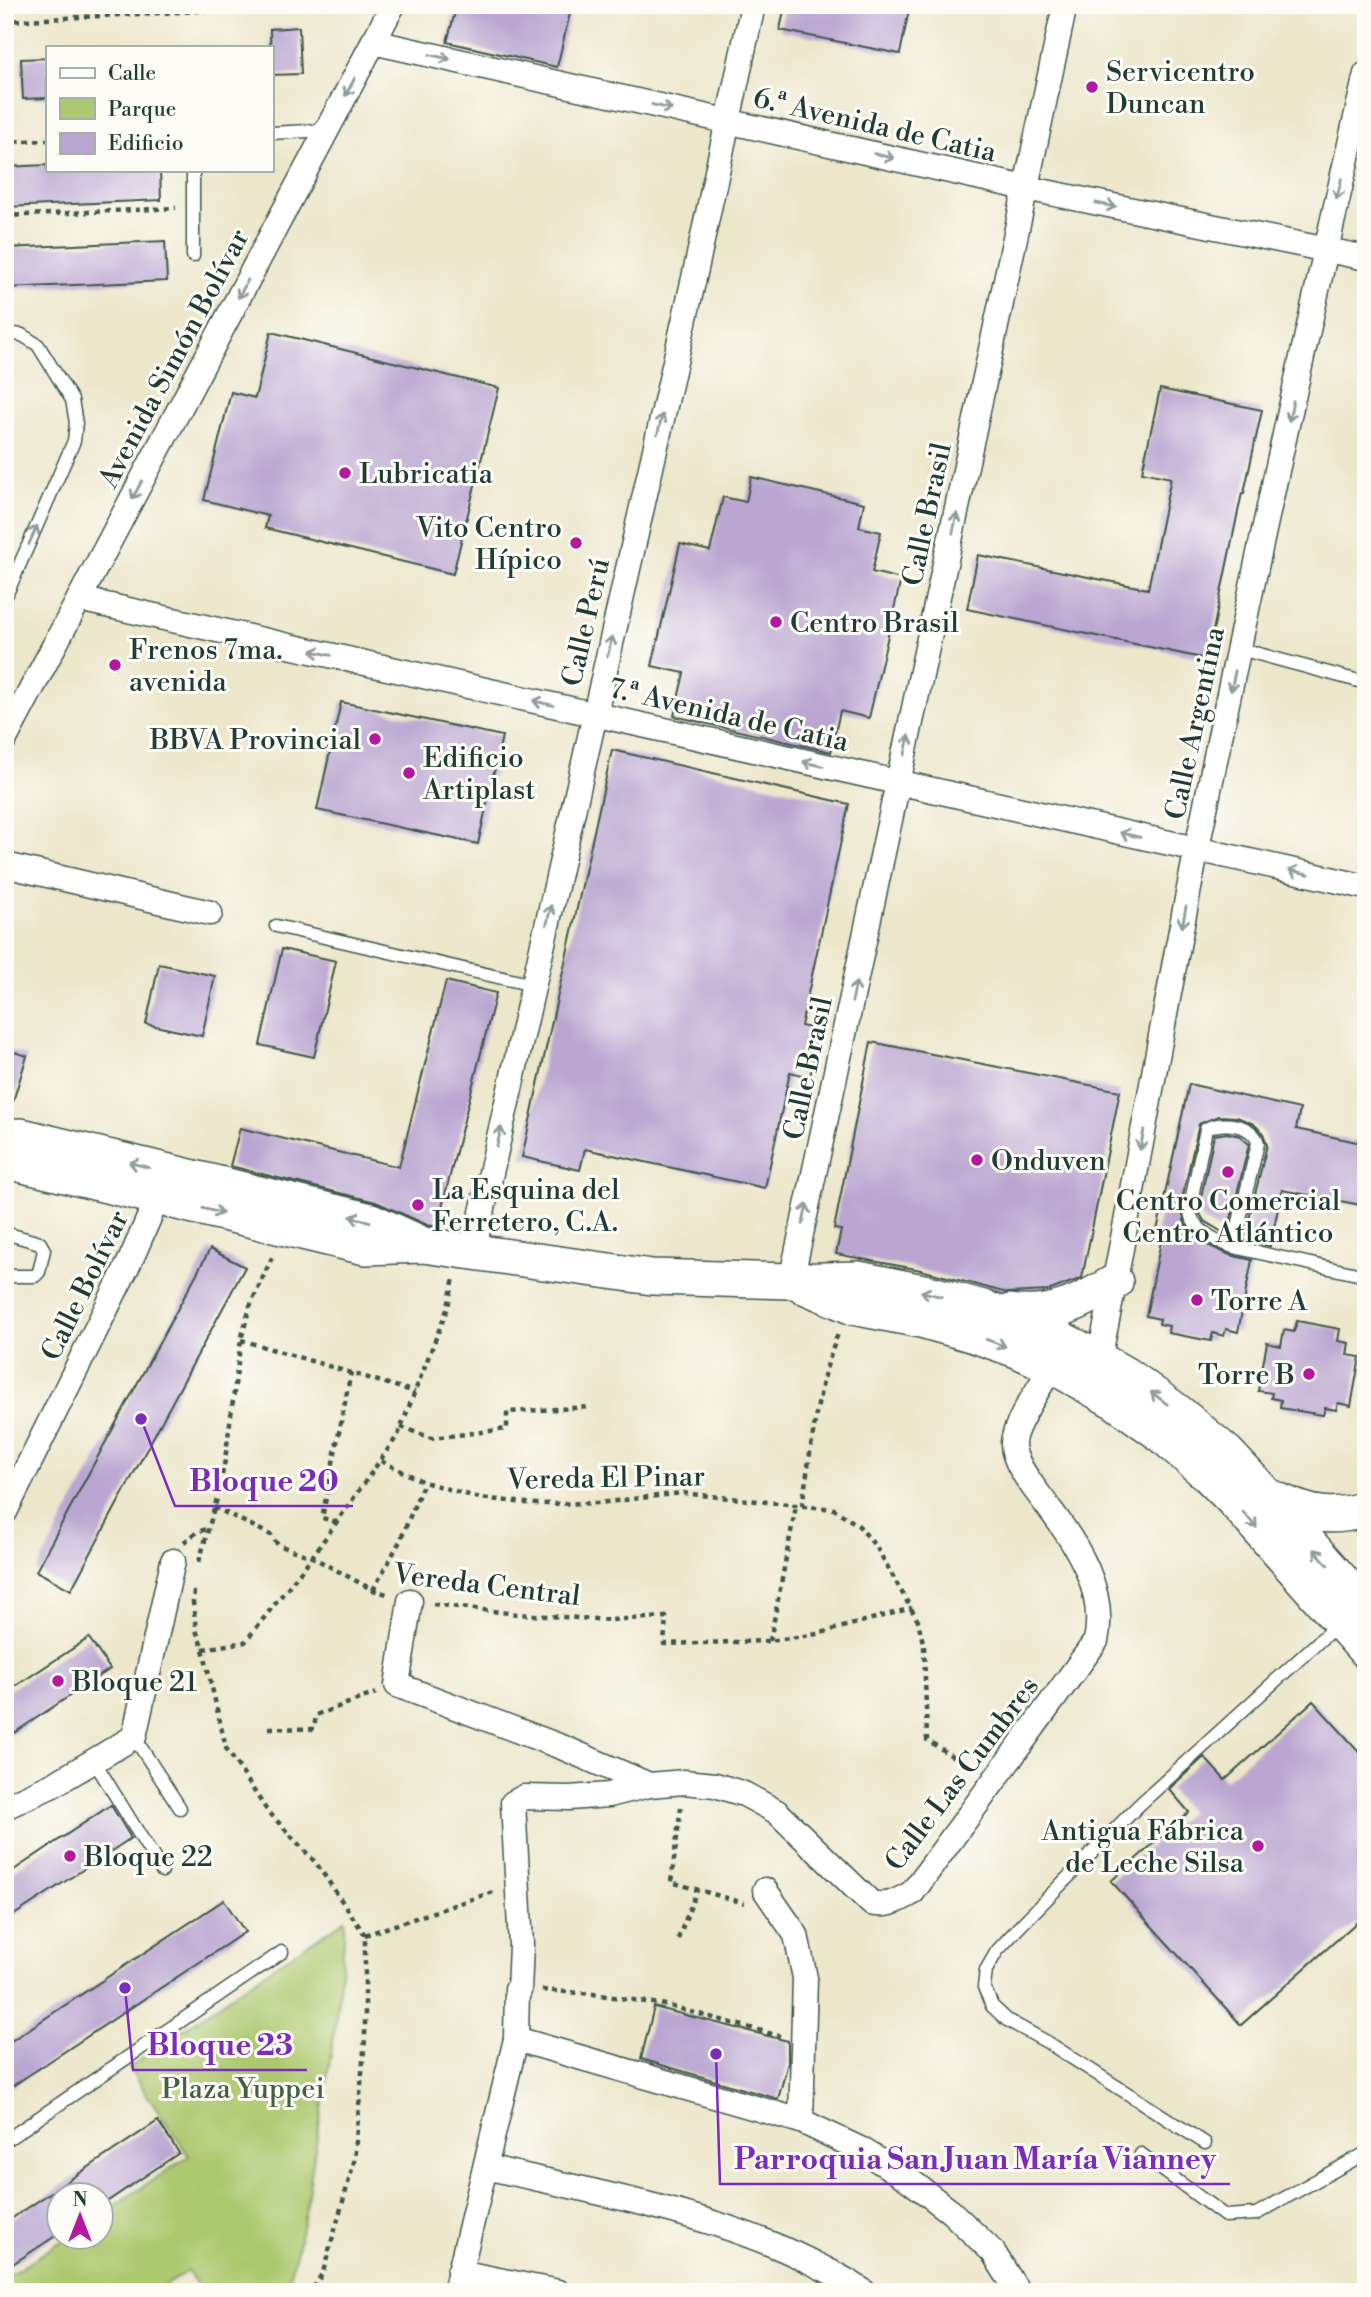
<svg xmlns="http://www.w3.org/2000/svg" width="1371" height="2297" viewBox="0 0 1371 2297" font-family="'Libre Bodoni',serif">
<rect width="100%" height="100%" fill="#fdfcf7"/>
<filter id="ink" filterUnits="userSpaceOnUse"><feTurbulence type="fractalNoise" baseFrequency=".0143" numOctaves="2"/><feDisplacementMap in="SourceGraphic" scale="14" xChannelSelector="R" yChannelSelector="G"/><feConvolveMatrix kernelMatrix="1 2 1 2 8 2 1 2 1" color-interpolation-filters="sRGB"/></filter>
<filter id="wash" filterUnits="userSpaceOnUse"><feTurbulence type="fractalNoise" baseFrequency=".00686" numOctaves="4" result="noise"/><feDisplacementMap in="SourceGraphic" scale="28" xChannelSelector="R" yChannelSelector="G"/><feGaussianBlur stdDeviation="1.57" result="paint"/><feColorMatrix in="noise" values="0 0 0 0 0 0 0 0 0 0 0 0 0 0 0 0 0 1.4 0 .05"/><feComposite in="paint" operator="in"/></filter>
<g filter="url(#wash)">
<rect width="100%" height="100%" fill="#ece6ca"/>
<!-- green -->
<path fill="#adc970" stroke="#668352" stroke-width="2" d="M345 1920C341 2000 328 2077 314 2155 307 2201 301 2249 283 2292H203L187 2271 156 2292H5V2278L66 2238H102V2214L189 2156 129 2068 252 1981Z"/>
<g id="blocks">
<!-- building -->
<g fill="#baa6d1">
<path d="M457 5H572L557 67 447 42Z"/>
<path d="M785 5H910L900 54 780 30Z"/>
<path d="M299 27 301 74 271 75 270 29Z"/>
<path d="M47 58V98L23 99 21 59Z"/>
<path d="M47 165V170H160L161 200 5 207V167Z"/>
<path d="M165 241 167 281 5 288V248Z"/>
<path d="M271 332 499 388 453 574 265 528 268 516 204 500 231 392 255 398Z"/>
<path d="M1160 389 1262 410 1244 493H1242L1207 659 967 609 978 555 1148 589 1171 478 1142 472Z"/>
<path d="M751 477 864 503 859 527 881 532 872 572 901 579 869 718 840 711 831 752 674 716 684 673 652 666 680 544 710 551 723 497 746 502Z"/>
<path d="M341 702 502 736 478 844 317 810Z"/>
<path d="M612 750 849 804 801 1026 821 1030 810 1077 790 1072 765 1188 585 1149 580 1170 522 1157Z"/>
<path d="M282 949 336 961 314 1057 260 1045Z"/>
<path d="M159 964 215 976 202 1036 146 1024Z"/>
<path d="M446 981 496 993 437 1227 427 1225 376 1202 230 1166 240 1128 399 1167Z"/>
<path d="M871 1042 1120 1091 1082 1278 1048 1291 1007 1293 921 1270 836 1254 841 1230 834 1229Z"/>
<path d="M5 1049 27 1056 10 1111 5 1110Z"/>
<path d="M1189 1084 1300 1109 1296 1129 1366 1144V1206L1282 1190 1270 1246 1244 1240 1267 1145 1263 1133 1254 1124 1237 1117 1218 1116 1199 1124 1181 1204 1185 1224 1192 1233 1207 1245 1230 1255 1252 1260 1238 1332 1226 1329 1224 1336 1213 1333 1211 1341 1168 1333 1169 1326 1159 1324 1160 1319 1146 1316 1162 1236 1156 1235Z"/>
<path d="M1227 1133 1240 1136 1249 1144 1227 1235 1204 1221 1199 1212V1207L1214 1135Z"/>
<path d="M210 1249 245 1267 71 1590 36 1571Z"/>
<path d="M1297 1321 1340 1329 1338 1341 1349 1343 1347 1355 1360 1357 1351 1406 1338 1403 1336 1410 1325 1408 1323 1415 1280 1408 1281 1400 1271 1398 1272 1393 1258 1391 1267 1343 1281 1346 1284 1330 1294 1332Z"/>
<path d="M89 1638 110 1669 5 1739V1693Z"/>
<path d="M1313 1701 1366 1759V1914L1241 2025 1111 1881 1189 1812 1169 1789 1204 1757 1225 1780Z"/>
<path d="M111 1805 131 1838 5 1921V1876Z"/>
<path d="M224 1900 245 1932 5 2091V2045Z"/>
<path d="M654 2007 788 2041V2063L778 2099 641 2059Z"/>
<path d="M158 2121 179 2153 102 2205V2195H60V2233L5 2269V2223Z"/>
</g>
</g>
</g>
<g filter="url(#ink)">
<use href="#blocks" fill-opacity="0" stroke="#3e564a" stroke-width="2"/>
<g fill="none" stroke-linecap="round" stroke-linejoin="round">
<!-- lane casing -->
<g stroke="#3e564a" stroke-width="15">
<g id="lane">
<path d="M271 133 327 130"/>
<path d="M193 256V170"/>
<path d="M5 333 22 335 38 345 72 400 76 423 74 441 5 598"/>
<path d="M1240 649 1366 683"/>
<path d="M276 926 533 985"/>
<path d="M5 1233 40 1243 44 1250 39 1272 35 1276H5"/>
<path d="M1233 1247 1258 1143C1253 1124 1221 1120 1206 1129L1190 1206C1187 1227 1215 1241 1233 1247L1366 1276"/>
<path d="M134 1737 180 1808"/>
<path d="M94 1761 162 1871"/>
<path d="M5 2141 282 1952"/>
<path d="M1205 2143 1047 2042 1007 2020 992 2006 984 1987 986 1970 997 1951 1021 1925 1139 1805 1339 1623"/>
<path d="M1141 2154 1225 2216 1256 2214 1366 2153"/>
</g>
</g>
<!-- street casing -->
<g stroke="#3e564a" stroke-width="27">
<g id="street">
<path d="M373 42 1026 188 1366 258"/>
<path d="M79 599 1366 887"/>
<path d="M5 739 393 5"/>
<path d="M5 865 210 913"/>
<path d="M473 1252 694 278 753 5"/>
<path d="M791 1281 1065 5"/>
<path d="M1093 1371 1099 1360C1134 1189 1163 1018 1197 848 1250 589 1307 331 1366 74"/>
<path d="M5 1512 131 1259 158 1197"/>
<path d="M410 1601 397 1685 564 1748 649 1785"/>
<path d="M5 1807 53 1785 134 1737 173 1561"/>
<path d="M765 1890 796 1935 805 1978 801 2121"/>
<path d="M516 2039 801 2121 862 2150 908 2179 951 2212 993 2252 1018 2292"/>
<path d="M486 2167C596 2193 712 2212 813 2263 830 2272 848 2280 864 2292"/>
<path d="M459 2272 558 2292"/>
<path d="M455 2292 516 2039 517 1989 519 1991 521 1945 513 1803 524 1797 569 1798 609 1795 649 1785 684 1782 715 1785 744 1794 777 1812 871 1903C888 1907 897 1901 912 1893L1096 1641C1107 1590 1076 1543 1046 1504 1035 1489 1012 1462 1013 1443 1014 1423 1042 1385 1052 1366"/>
</g>
</g>
<!-- secondary casing -->
<g stroke="#3e564a" stroke-width="38">
<g id="secondary">
<path d="M5 1137 21 1136 371 1221 417 1242"/>
<path d="M5 1157 15 1163 365 1247 423 1245 652 1277 791 1281 858 1279 928 1293 983 1308 1028 1324 1073 1345 1131 1378 1179 1413 1227 1453 1257 1485 1366 1608"/>
<path d="M804 1286 853 1307 921 1320 974 1335 1017 1350 1060 1370 1116 1402 1162 1435 1207 1474 1236 1503 1366 1651"/>
<path d="M1010 1312C1052 1318 1080 1303 1115 1282"/>
<path d="M1272 1498C1306 1513 1328 1521 1366 1509"/>
</g>
</g>
<!-- path -->
<g stroke="#3e564a" stroke-width="4.5" stroke-dasharray="5 5" stroke-linecap="butt">
<path d="M5 21 255 8"/>
<path d="M5 73 9 142"/>
<path d="M5 142 47 140"/>
<path d="M5 216 176 208"/>
<path d="M241 1340 415 1392"/>
<path d="M401 1427 432 1438 507 1429V1412L590 1407"/>
<path d="M381 1461 424 1482 479 1498 536 1504 599 1503 682 1493 834 1509 859 1526 877 1548 918 1621 924 1647 927 1740 974 1770"/>
<path d="M802 1506 816 1414 825 1372 838 1333"/>
<path d="M214 1507 271 1535 278 1545 312 1557 373 1590 387 1594"/>
<path d="M337 1522 322 1518 351 1372"/>
<path d="M184 1542 196 1533 208 1528"/>
<path d="M199 1562 218 1495 225 1460 241 1340 250 1306 274 1253"/>
<path d="M373 1590 400 1541 424 1482"/>
<path d="M194 1591 193 1602 196 1630 203 1649 226 1748 266 1809 316 1863 365 1935V2039L354 2162 323 2272 311 2292"/>
<path d="M433 1604 517 1614 610 1620 666 1617 664 1644 770 1641 817 1634 912 1608"/>
<path d="M770 1641 796 1506"/>
<path d="M203 1649 245 1642 312 1557 398 1435 448 1307 454 1277"/>
<path d="M269 1728 314 1729 316 1715 376 1693"/>
<path d="M681 1807 671 1882 744 1903"/>
<path d="M365 1935 493 1892"/>
<path d="M678 1939 697 1890"/>
<path d="M542 1990 593 1994 666 2005 780 2036"/>
</g>
<!-- lane -->
<use href="#lane" stroke="#fff" stroke-width="12"/>
<!-- street -->
<use href="#street" stroke="#fff" stroke-width="24"/>
<!-- secondary -->
<use href="#secondary" stroke="#fff" stroke-width="35"/>
</g>
<!-- one-way arrows -->
<defs><path id="oneway-shaft" d="M-6 0H5M1.5-3L5.5 0L1.5 3" fill="none" stroke-width="1.6" stroke-linecap="round" stroke-linejoin="round" transform="scale(1.75)"/></defs>
<g stroke="#8f9e9a">
<use href="#oneway-shaft" transform="translate(440 57) rotate(13)"/>
<use href="#oneway-shaft" transform="translate(350 87) rotate(118)"/>
<use href="#oneway-shaft" transform="translate(662 107) rotate(13)"/>
<use href="#oneway-shaft" transform="translate(884 156) rotate(13)"/>
<use href="#oneway-shaft" transform="translate(1339 189) rotate(103)"/>
<use href="#oneway-shaft" transform="translate(1106 205) rotate(12)"/>
<use href="#oneway-shaft" transform="translate(243 289) rotate(118)"/>
<use href="#oneway-shaft" transform="translate(1291 411) rotate(102)"/>
<use href="#oneway-shaft" transform="translate(660 424) rotate(-77)"/>
<use href="#oneway-shaft" transform="translate(137 490) rotate(118)"/>
<use href="#oneway-shaft" transform="translate(955 523) rotate(-78)"/>
<use href="#oneway-shaft" transform="translate(33 535) rotate(-66)"/>
<use href="#oneway-shaft" transform="translate(610 646) rotate(-77)"/>
<use href="#oneway-shaft" transform="translate(321 653) rotate(-167)"/>
<use href="#oneway-shaft" transform="translate(1233 681) rotate(102)"/>
<use href="#oneway-shaft" transform="translate(543 703) rotate(-167)"/>
<use href="#oneway-shaft" transform="translate(907 745) rotate(-78)"/>
<use href="#oneway-shaft" transform="translate(813 764) rotate(-167)"/>
<use href="#oneway-shaft" transform="translate(1130 835) rotate(-167)"/>
<use href="#oneway-shaft" transform="translate(1299 872) rotate(-167)"/>
<use href="#oneway-shaft" transform="translate(549 915) rotate(-77)"/>
<use href="#oneway-shaft" transform="translate(1184 917) rotate(101)"/>
<use href="#oneway-shaft" transform="translate(854 992) rotate(-78)"/>
<use href="#oneway-shaft" transform="translate(499 1137) rotate(-77)"/>
<use href="#oneway-shaft" transform="translate(1142 1140) rotate(101)"/>
<use href="#oneway-shaft" transform="translate(139 1165) rotate(-166)"/>
<use href="#oneway-shaft" transform="translate(213 1211) rotate(14)"/>
<use href="#oneway-shaft" transform="translate(805 1214) rotate(-78)"/>
<use href="#oneway-shaft" transform="translate(360 1219) rotate(-166)"/>
<use href="#oneway-shaft" transform="translate(931 1294) rotate(-166)"/>
<use href="#oneway-shaft" transform="translate(996 1343) rotate(20)"/>
<use href="#oneway-shaft" transform="translate(1159 1398) rotate(-143)"/>
<use href="#oneway-shaft" transform="translate(1250 1520) rotate(49)"/>
<use href="#oneway-shaft" transform="translate(1321 1557) rotate(-131)"/>
</g>
</g>
<!-- markers -->
<g fill="#b5179e" stroke="#fdfcf7" stroke-width="2.5">
<circle cx="1092" cy="87" r="7"/>
<circle cx="345" cy="473" r="7"/>
<circle cx="576" cy="543" r="7"/>
<circle cx="776" cy="622" r="7"/>
<circle cx="115" cy="665" r="7"/>
<circle cx="375" cy="739" r="7"/>
<circle cx="409" cy="773" r="7"/>
<circle cx="977" cy="1160" r="7"/>
<circle cx="1228" cy="1172" r="7"/>
<circle cx="418" cy="1205" r="7"/>
<circle cx="1197" cy="1300" r="7"/>
<circle cx="1309" cy="1374" r="7"/>
<circle cx="58" cy="1681" r="7"/>
<circle cx="1258" cy="1846" r="7"/>
<circle cx="70" cy="1856" r="7"/>
</g>
<g text-anchor="middle" stroke-width="6" stroke-linejoin="round" paint-order="stroke">
<!-- poi labels -->
<g font-size="28" fill="#1f3d34" stroke="#fdfcf7" text-anchor="start">
<text x="1106" y="81">Servicentro<tspan x="1106" dy="32">Duncan</tspan></text>
<text x="359" y="483">Lubricatia</text>
<text x="562" y="537" text-anchor="end">Vito Centro<tspan x="562" dy="32">Hípico</tspan></text>
<text x="790" y="632">Centro Brasil</text>
<text x="129" y="659">Frenos 7ma.<tspan x="129" dy="32">avenida</tspan></text>
<text x="361" y="749" text-anchor="end">BBVA Provincial</text>
<text x="423" y="767">Edificio<tspan x="423" dy="32">Artiplast</tspan></text>
<text x="991" y="1170">Onduven</text>
<text x="432" y="1199">La Esquina del<tspan x="432" dy="32">Ferretero, C.A.</tspan></text>
<text x="1228" y="1210" text-anchor="middle">Centro Comercial<tspan x="1228" dy="32">Centro Atlántico</tspan></text>
<text x="1211" y="1310">Torre A</text>
<text x="1295" y="1384" text-anchor="end">Torre B</text>
<text x="72" y="1691">Bloque 21</text>
<text x="1244" y="1840" text-anchor="end">Antigua Fábrica<tspan x="1244" dy="32">de Leche Silsa</tspan></text>
<text x="84" y="1866">Bloque 22</text>
</g>
<!-- street labels -->
<g font-size="28" fill="#1f3d34" stroke="#fdfcf7">
<text transform="translate(875 124) rotate(13)" y="10">6.ª Avenida de Catia</text>
<text transform="translate(173 358) rotate(-62)" y="10">Avenida Simón Bolívar</text>
<text transform="translate(926 514) rotate(-78)" y="10">Calle Brasil</text>
<text transform="translate(585 622) rotate(-77)" y="10">Calle Perú</text>
<text transform="translate(729 714) rotate(13)" y="10">7.ª Avenida de Catia</text>
<text transform="translate(1194 723) rotate(-78)" y="10">Calle Argentina</text>
<text transform="translate(807 1068) rotate(-78)" y="10">Calle Brasil</text>
<text transform="translate(84 1285) rotate(-64)" y="10">Calle Bolívar</text>
<text transform="translate(606 1477) rotate(-1)" y="10">Vereda El Pinar</text>
<text transform="translate(487 1584) rotate(7)" y="10">Vereda Central</text>
<text transform="translate(961 1773) rotate(-53)" y="10">Calle Las Cumbres</text>
</g>
<!-- park labels -->
<g font-size="28" fill="#426043" stroke="#fdfcf7">
<text x="243" y="2098">Plaza Yuppei</text>
</g>
</g>
<!-- callouts -->
<path fill="none" stroke="#7b2cbf" stroke-width="2.5" d="M141 1419L175 1506H353M125 1988L133 2070H307M716 2054L720 2184H1230"/>
<g fill="#7b2cbf" stroke="#fdfcf7" stroke-width="2.5">
<circle cx="141" cy="1419" r="7"/>
<circle cx="125" cy="1988" r="7"/>
<circle cx="716" cy="2054" r="7"/>
</g>
<g font-size="30" text-anchor="middle" font-weight="bold" fill="#7b2cbf" stroke="#fdfcf7" stroke-width="6" stroke-linejoin="round" paint-order="stroke">
<text x="264" y="1491">Bloque 20</text>
<text x="220" y="2055">Bloque 23</text>
<text x="975" y="2169">Parroquia San Juan María Vianney</text>
</g>
<!-- margin -->
<rect width="1371" height="2297" fill="none" stroke="#fdfcf7" stroke-width="28"/>
<!-- legend -->
<rect x="46" y="46" width="228" height="126" fill="#fdfcf7" stroke="#a4b0a9" stroke-width="2"/>
<rect x="60" y="68" width="35" height="10" fill="#ffffff" stroke="#a4b0a9" stroke-width="2"/>
<text x="108" y="80" font-size="21" fill="#1f3d34">Calle</text>
<rect x="60" y="98" width="35" height="21" fill="#adc970" stroke="#a4b0a9" stroke-width="2"/>
<text x="108" y="116" font-size="21" fill="#1f3d34">Parque</text>
<rect x="60" y="133" width="35" height="21" fill="#baa6d1" stroke="#a4b0a9" stroke-width="2"/>
<text x="108" y="150" font-size="21" fill="#1f3d34">Edificio</text>
<!-- north arrow -->
<g transform="translate(80 2216)"><circle r="33" fill="#fdfcf7" stroke="#a4b0a9" stroke-width="2"/>
<path d="M0-5L12 26L0 18L-12 26Z" fill="#b5179e"/>
<text y="-10" font-size="19" font-weight="bold" text-anchor="middle" fill="#1f3d34">N</text>
</g>
</svg>
